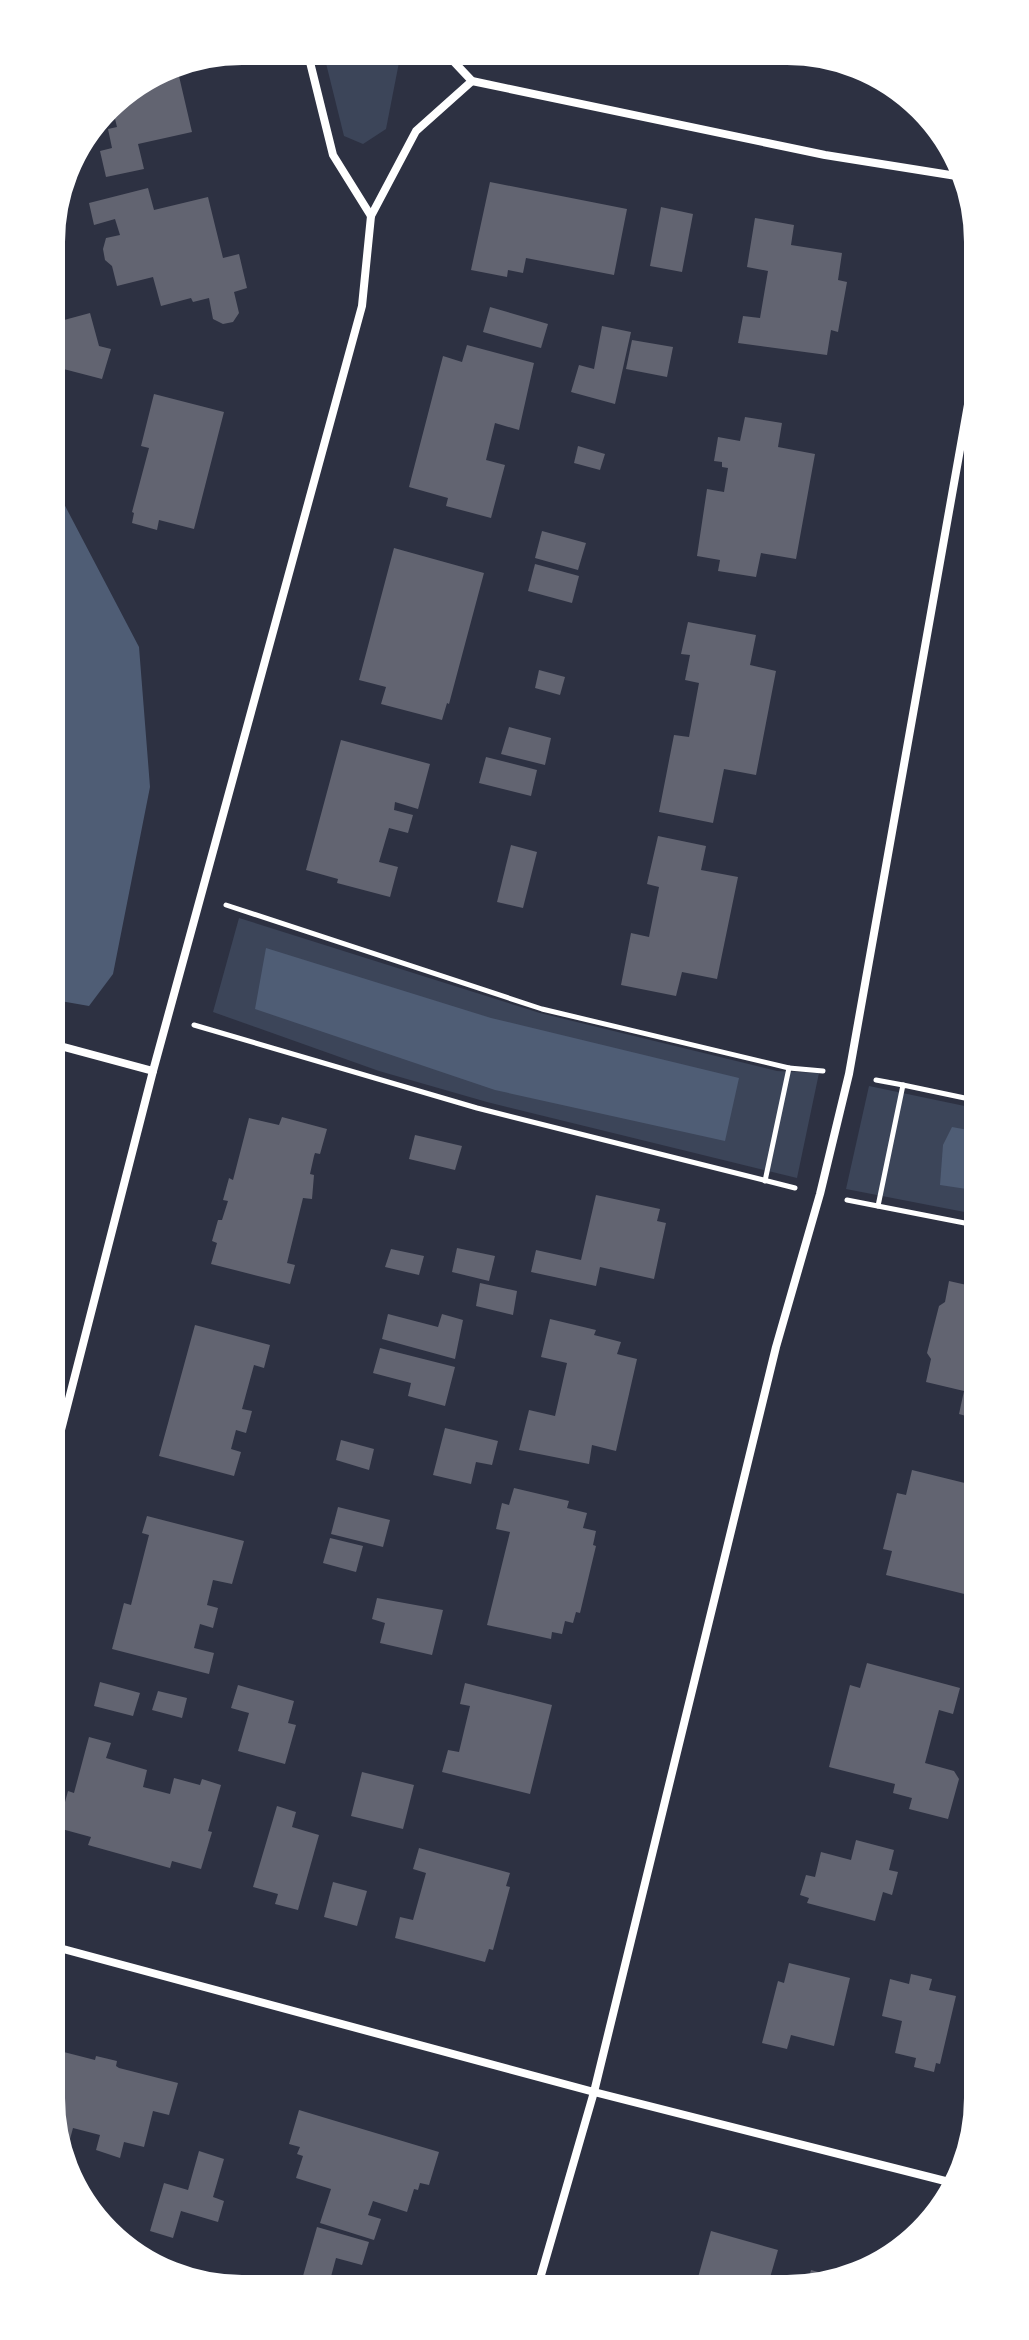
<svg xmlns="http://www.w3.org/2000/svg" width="1029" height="2340" viewBox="0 0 1029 2340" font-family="'Space Grotesk',sans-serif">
<rect width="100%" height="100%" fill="#2d3142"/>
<!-- green -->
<g fill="#3c4559">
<path d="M322 47H402L386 129 363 144 344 136Z"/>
<path d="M239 918 540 1013 777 1071 819 1073 797 1178 487 1102 379 1071 213 1012Z"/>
<path d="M869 1086 979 1109 980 1215 846 1189Z"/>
</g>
<!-- water -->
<g fill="#4f5d75">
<path d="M47 461 51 479 139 647 150 787 113 974 89 1006 49 999Z"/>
<path d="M266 948 491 1018 739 1078 725 1141 495 1090 255 1009Z"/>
<path d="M952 1127 979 1132 980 1191 940 1185 943 1145Z"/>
</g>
<!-- building -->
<g fill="#626471">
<path d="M175 59 192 132 138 144 144 169 106 177 100 151 112 148 108 129 117 127 110 98 167 61Z"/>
<path d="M490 182 627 209 614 275 526 258 523 273 508 270 507 277 471 270Z"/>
<path d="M148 188 154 210 208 197 223 258 239 254 247 288 234 292 239 313 233 322 223 324 213 319 209 298 193 302 191 298 161 306 153 277 117 286 112 266 105 260 103 249 106 238 120 235 115 219 94 225 89 203Z"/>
<path d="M661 207 693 214 682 272 650 266Z"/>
<path d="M755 218 794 225 791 245 842 253 838 280 847 282 838 332 831 330 827 355 738 343 743 316 760 318 768 271 747 267Z"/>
<path d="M490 307 548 324 541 348 483 332Z"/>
<path d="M90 313 99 346 111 349 102 379 52 366 48 349 59 347 53 323Z"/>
<path d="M602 326 631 332 615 404 571 392 579 365 594 369Z"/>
<path d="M632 340 673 347 667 377 626 369Z"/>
<path d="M467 345 534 363 519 430 495 423 486 460 505 465 491 518 446 506 448 498 409 487 443 356 462 362Z"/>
<path d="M154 394 224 412 194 529 159 520 157 530 132 523 134 513 132 512 149 448 141 446Z"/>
<path d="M745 417 782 423 778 447 815 454 796 559 761 553 756 577 718 571 720 560 697 556 707 489 724 492 728 468 722 467V462L714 461 718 437 740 441Z"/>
<path d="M578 446 605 454 600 470 574 463Z"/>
<path d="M542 531 586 543 578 570 535 558Z"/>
<path d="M394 548 484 573 449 704 447 703 442 720 381 704 386 687 359 680Z"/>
<path d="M535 564 579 576 572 603 528 591Z"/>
<path d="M688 622 756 635 750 665 776 671 756 775 724 769 713 823 659 812 674 735 689 737 699 683 685 680 690 655 681 654Z"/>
<path d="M539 670 565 677 560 695 535 688Z"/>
<path d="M509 727 551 738 545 765 501 754Z"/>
<path d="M341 740 430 764 418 809 395 802 394 810 413 815 408 833 389 828 379 862 398 867 390 897 337 883 338 879 306 870Z"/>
<path d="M486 757 537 770 531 796 479 783Z"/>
<path d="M658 836 706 846 701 870 738 877 717 979 682 972 676 996 621 985 631 933 649 937 659 887 647 884Z"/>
<path d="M511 845 537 852 523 908 497 902Z"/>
<path d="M282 1117 327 1129 320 1154 315 1153 314 1156 310 1174 314 1175 312 1199 303 1198 287 1263 295 1265 290 1284 211 1264 217 1243 212 1241 218 1220H222L228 1201 223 1200 229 1178 233 1180 249 1118 279 1125Z"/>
<path d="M415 1135 462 1146 455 1170 409 1159Z"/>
<path d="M596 1195 660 1209 657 1221 666 1223 654 1279 600 1267 596 1286 531 1272 536 1250 581 1260Z"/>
<path d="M457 1248 495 1256 489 1281 452 1272Z"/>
<path d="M391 1249 424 1256 419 1275 385 1267Z"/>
<path d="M949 1281 980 1288V1420L959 1414 964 1391 926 1382 931 1359 927 1353 939 1306 945 1302Z"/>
<path d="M480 1283 517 1291 513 1315 476 1306Z"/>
<path d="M388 1314 438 1327 442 1314 463 1320 455 1359 382 1339Z"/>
<path d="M550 1319 596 1330 594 1335 621 1342 617 1354 637 1359 616 1451 592 1445 589 1464 519 1450 529 1410 555 1416 567 1363 541 1357Z"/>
<path d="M195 1325 270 1345 264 1368 254 1365 242 1409 252 1411 246 1433 236 1430 231 1449 241 1452 234 1476 159 1456Z"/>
<path d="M380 1348 455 1367 445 1406 408 1396 411 1383 373 1373Z"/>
<path d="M445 1428 498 1441 492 1465 476 1462 471 1484 433 1475Z"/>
<path d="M341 1440 374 1449 369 1470 336 1460Z"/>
<path d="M912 1470 981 1487V1527L971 1567 981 1570V1598L886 1575 892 1551 883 1549 897 1493 906 1495Z"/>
<path d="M514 1488 569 1501 567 1508 587 1513 583 1528 596 1531 593 1545 596 1546 580 1613 576 1612 573 1623 565 1621 562 1634 552 1632 551 1639 487 1625 510 1532 496 1529 502 1503 509 1505Z"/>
<path d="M338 1507 390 1520 383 1547 331 1534Z"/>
<path d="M147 1516 244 1541 232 1584 213 1580 207 1605 218 1608 213 1628 200 1624 194 1648 214 1653 209 1674 112 1649 124 1603 131 1605 149 1535 142 1533Z"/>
<path d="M330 1538 363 1546 356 1572 323 1563Z"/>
<path d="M377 1598 443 1610 432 1655 380 1643 385 1623 372 1619Z"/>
<path d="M867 1663 960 1688 953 1714 939 1710 925 1763 954 1771 959 1779 948 1819 909 1809 912 1798 893 1793 895 1784 829 1767 850 1685 860 1688Z"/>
<path d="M100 1682 140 1693 133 1716 94 1706Z"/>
<path d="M465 1683 552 1705 530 1794 442 1772 448 1750 459 1752 464 1731 470 1706 460 1704Z"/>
<path d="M238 1685 294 1701 288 1723 296 1725 285 1764 238 1751 249 1713 231 1708Z"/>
<path d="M158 1691 187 1698 182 1718 152 1710Z"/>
<path d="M89 1737 111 1743 106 1758 147 1770 143 1787 170 1794 174 1778 200 1785 202 1779 221 1785 208 1831 212 1832 201 1869 172 1861 170 1868 88 1845 91 1837 58 1828 68 1791 74 1793Z"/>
<path d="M362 1772 414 1785 403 1829 351 1816Z"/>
<path d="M277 1806 296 1812 292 1827 319 1835 298 1910 275 1904 278 1894 253 1887Z"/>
<path d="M856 1840 894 1850 889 1870 898 1872 892 1895 883 1892 875 1921 807 1903 809 1898 800 1895 806 1875 815 1877 821 1852 851 1860Z"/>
<path d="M419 1848 510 1873 506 1886 510 1887 493 1950 489 1949 485 1962 395 1938 400 1917 413 1920 426 1873 413 1869Z"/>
<path d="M333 1882 367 1891 357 1926 324 1917Z"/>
<path d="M789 1963 850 1978 834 2046 791 2035 787 2049 762 2043 778 1981 784 1983Z"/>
<path d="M911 1974 932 1979 929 1990 956 1996 940 2064 936 2063 934 2072 914 2067 916 2058 895 2053 902 2021 882 2016 890 1979 909 1984Z"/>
<path d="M52 2049 95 2060 96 2056 117 2061 116 2066 119 2068 178 2083 169 2115 153 2111 144 2147 124 2142 120 2158 96 2150 100 2135 73 2128 70 2139 63 2143 53 2140Z"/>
<path d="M299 2110 439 2152 429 2185 420 2183 418 2190 414 2189 407 2212 373 2201 368 2215 381 2219 374 2240 320 2223 331 2189 296 2178 303 2156 297 2154 300 2147 289 2144Z"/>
<path d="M199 2151 224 2159 213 2197 224 2201 218 2222 181 2211 173 2238 150 2231 164 2183 188 2190Z"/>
<path d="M317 2227 369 2242 362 2265 336 2258 329 2284 346 2290H299Z"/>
<path d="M711 2231 778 2250 767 2288H695Z"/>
<path d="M811 2270 832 2276 829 2287 806 2288Z"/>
</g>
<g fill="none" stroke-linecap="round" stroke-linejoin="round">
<!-- path -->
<g stroke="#fff" stroke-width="5">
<path d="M226 905 542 1009 789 1068"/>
<path d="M194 1025 477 1108 795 1188"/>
<path d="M876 1080 903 1085"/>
<path d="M765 1181 789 1068 823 1071"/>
<path d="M847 1200 980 1226"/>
<path d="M878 1206 903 1085 979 1101"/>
</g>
<!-- minor -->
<g stroke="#fff" stroke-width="8">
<path d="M440 47 472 81 825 155 969 178"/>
<path d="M371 216 416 131 472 81"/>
<path d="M49 1043 153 1071"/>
<path d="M50 1473 153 1071 362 306 371 216 333 155 306 46"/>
<path d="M52 1946 594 2092 961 2185"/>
<path d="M537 2289 594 2092 776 1347 820 1194 849 1074 977 354"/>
</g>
</g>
<!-- crop -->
<path d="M0 0H1029V2340H0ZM242 60H787A182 182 0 0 1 969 242V2098A182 182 0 0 1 787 2280H242A182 182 0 0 1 60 2098V242A182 182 0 0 1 242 60Z" fill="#fff" fill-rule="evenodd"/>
<path fill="none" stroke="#fff" stroke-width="10" d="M242 60H787A182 182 0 0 1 969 242V2098A182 182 0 0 1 787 2280H242A182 182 0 0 1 60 2098V242A182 182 0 0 1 242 60Z"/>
</svg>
